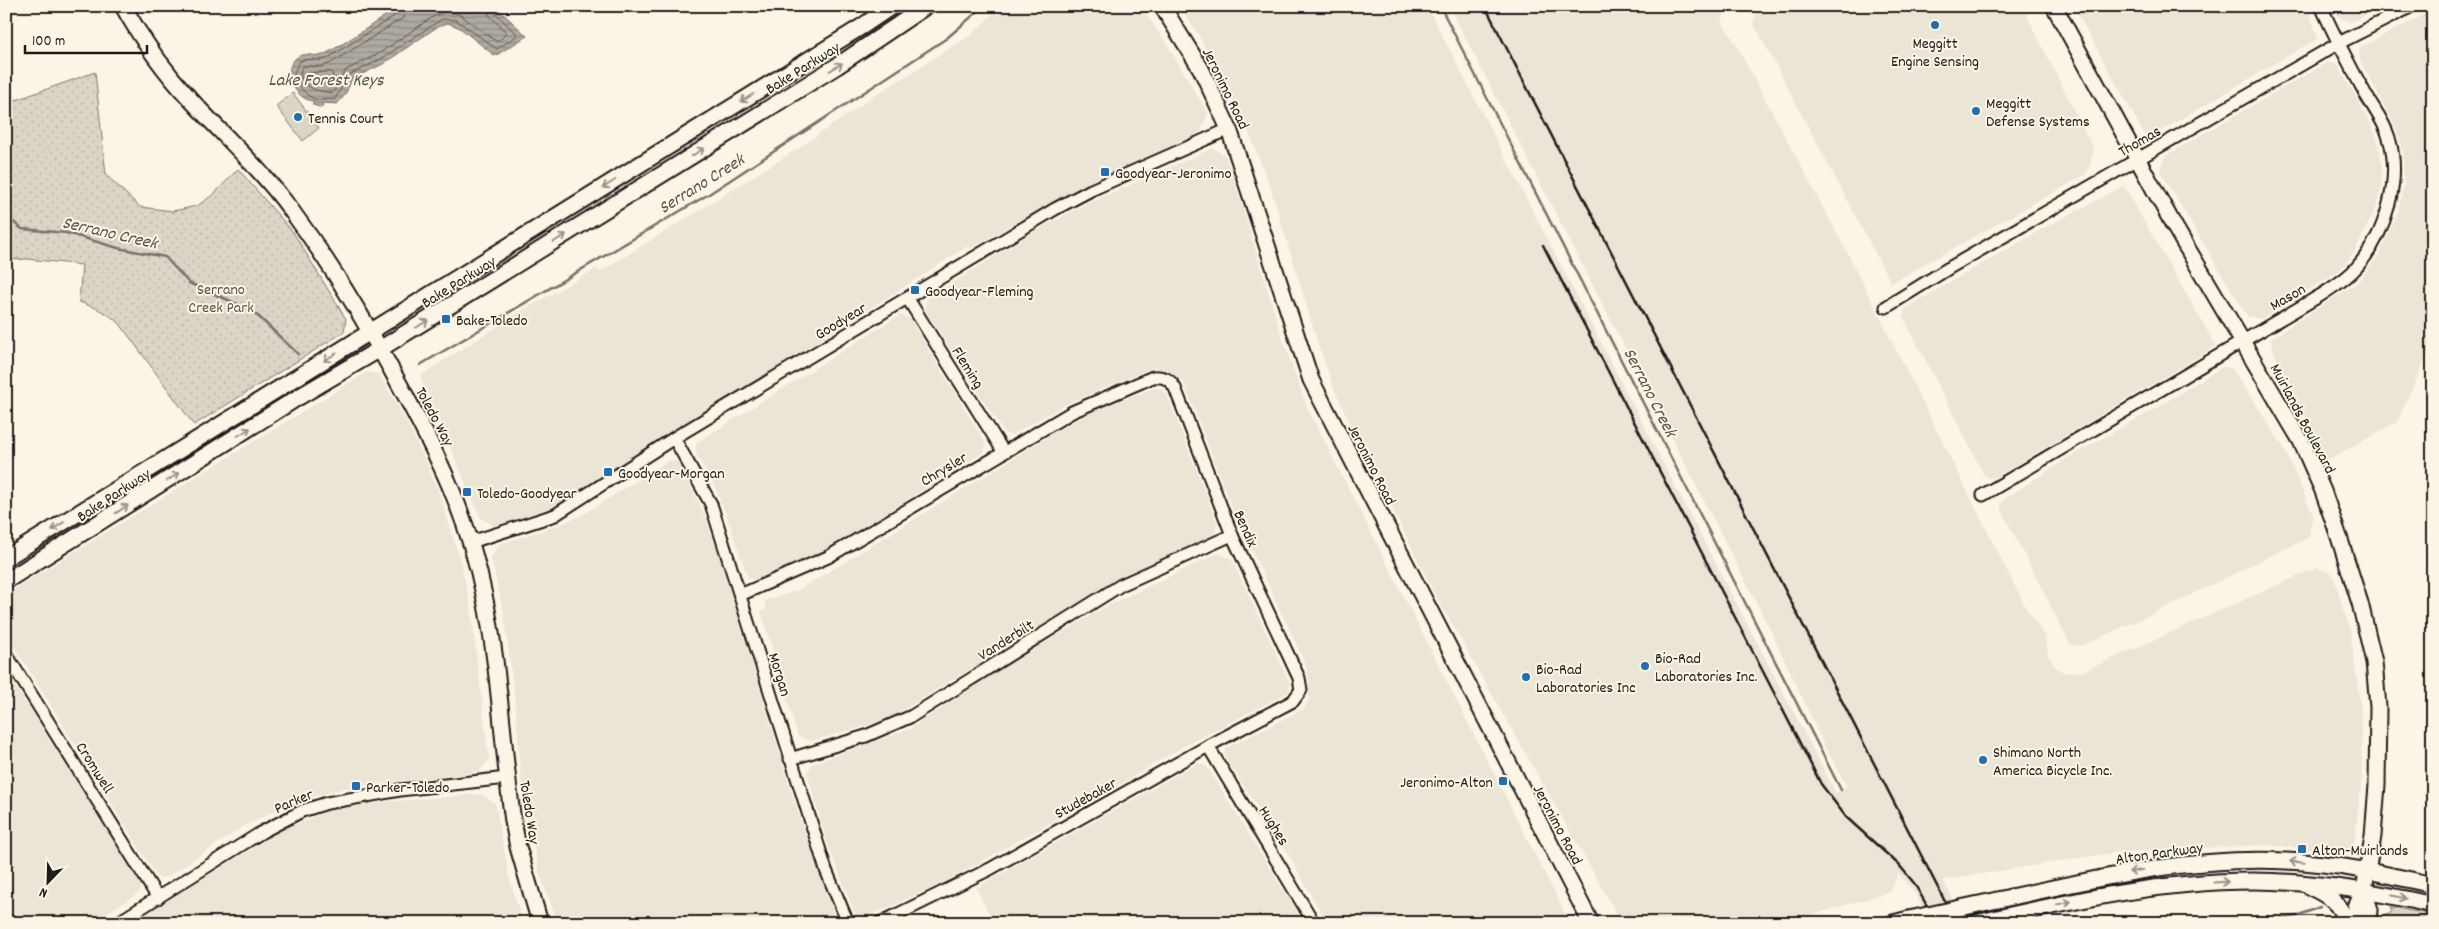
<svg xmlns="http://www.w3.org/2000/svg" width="2439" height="929" viewBox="0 0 2439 929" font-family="Dekko,sans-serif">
<defs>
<pattern id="park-dots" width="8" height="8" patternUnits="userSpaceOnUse" patternTransform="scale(1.25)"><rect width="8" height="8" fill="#dbd5c8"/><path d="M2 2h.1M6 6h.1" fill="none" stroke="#bbb6ab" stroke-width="1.8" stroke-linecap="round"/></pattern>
<pattern id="water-rules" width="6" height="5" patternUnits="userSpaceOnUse" patternTransform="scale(1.25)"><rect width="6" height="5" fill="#b0aba1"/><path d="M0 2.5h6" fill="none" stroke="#8e8a82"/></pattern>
</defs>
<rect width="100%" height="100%" fill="#fcf5e5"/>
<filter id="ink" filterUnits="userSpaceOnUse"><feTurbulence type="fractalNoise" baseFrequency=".02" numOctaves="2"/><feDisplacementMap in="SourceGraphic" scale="10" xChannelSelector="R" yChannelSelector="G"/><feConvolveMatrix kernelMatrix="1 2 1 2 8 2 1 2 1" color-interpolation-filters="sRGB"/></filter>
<g filter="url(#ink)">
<!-- built -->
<g fill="#ebe5d6">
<path d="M1007 6H1140L1167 44 1208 114 1200 133 1083 185 970 249 968 246 581 492 544 511 494 526 480 517 420 376 518 313 596 269 600 272 799 148 874 96 971 35 994 13 998 15Z"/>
<path d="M1179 6H1427L1678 492 1836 793 1847 786 1825 747 1772 633 1449 6H1725L1722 23 1732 37 1848 254 2025 606 2045 637 2048 655 2056 668 2066 673 2084 671 2316 568 2333 574 2350 631 2361 709 2362 777 2355 838 2352 847 2340 852 2267 845 2118 852 1943 880 1966 923H1930L1915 893 1898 873 1891 892 1784 923H1622L1437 598 1355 434 1335 391 1320 350 1270 186 1241 113 1197 32Z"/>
<path d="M1764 6H2022L2094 150 2089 168 2085 175 1891 283 1753 22 1758 9Z"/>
<path d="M2073 6H2307L2318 38 2147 139Z"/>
<path d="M2334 6H2384L2351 22 2342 19 2337 15Z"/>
<path d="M2433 10V342L2397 422 2328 460 2278 363 2270 339 2357 283 2379 255 2398 212 2404 185 2403 151 2395 126 2360 60 2359 52 2361 47Z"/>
<path d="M2328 62 2337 64 2370 122 2378 141 2382 168 2381 190 2375 210 2355 250 2345 265 2331 276 2262 319 2247 316 2160 171 2165 156Z"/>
<path d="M1213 148 1225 155 1233 176 1282 337 1307 407 1570 923H1327L1285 849 1227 760 1225 753 1226 748 1305 708 1309 699V680L1305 663 1232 508 1184 383 1169 370 1154 367 1064 405 1012 435 1005 434 925 310 927 299 1030 234 1080 207Z"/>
<path d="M2124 186 2216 346 1996 477 1989 478 1984 475 1903 316 1904 309 2042 229Z"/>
<path d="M900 315 910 319 947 380 986 444 984 452 820 554 757 580 748 578 726 514 714 485 696 454V443Z"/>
<path d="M2222 367 2232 368 2283 446 2313 515 2309 537 2156 612 2081 646 2070 644 2001 509V503L2004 499 2071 456 2153 410Z"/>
<path d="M367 372 379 374 404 417 428 466 443 504 462 567 471 608 489 759 479 772 344 788 292 803 246 825 167 877 160 878 157 877 6 633V594Z"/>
<path d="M1154 388H1161L1166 392 1217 523 1215 534 1115 581 893 716 868 725 812 741 806 740 798 736 761 611 767 609 764 601 798 590 838 566 1069 424 1096 410Z"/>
<path d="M669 460 679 463 703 511 717 549 800 819 840 923H558L539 872 521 781 515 700 504 615 491 558 499 544 547 529 581 516Z"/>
<path d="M1218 553 1231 558 1290 683 1289 692 1184 746 1126 781 941 884 862 919 856 916 827 842 807 773 812 764 910 729 985 679 1103 608Z"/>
<path d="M6 671 141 885 140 892 91 923H6Z"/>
<path d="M1198 763 1207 767 1304 923H994L976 888Z"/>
<path d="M481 794 495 803 509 877 523 923H132L282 830 330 810 381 802Z"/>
</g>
<!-- grass -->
<g fill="#dbd5c8" stroke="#7c7872">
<path d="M293 93 319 128 303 141 276 106Z"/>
<path d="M2391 907 2433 915V923H2376L2377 917 2381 918 2392 912Z"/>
</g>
<!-- park -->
<path fill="url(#park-dots)" stroke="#7c7872" d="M95 72 106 175 140 207 173 211 197 206 214 194 238 169 293 232 346 319 344 332 194 425 120 324C108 313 95 307 79 302L82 265 28 259 6 260V85L16 100Z"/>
<!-- water -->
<path fill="url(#water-rules)" stroke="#75726c" d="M400 6H495L527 36 495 56 460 28 448 23 437 27 383 64 352 79 345 95 337 104 323 103 322 108 313 105V101C296 100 280 71 296 58 305 50 316 59 325 54 351 40 375 22 400 6Z"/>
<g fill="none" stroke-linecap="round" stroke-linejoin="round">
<!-- shore -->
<g stroke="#575551" stroke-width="1">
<path d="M402 6 399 13 328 58C319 63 310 57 300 61L294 72C295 83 307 99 319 100 324 100 330 99 335 99L349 75 381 59 442 19 456 20 497 49 518 35 494 12 492 6"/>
<path d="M408 6 403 18 331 63 321 67 303 66 300 72C303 90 319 91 333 93L346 70 378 54 431 18 441 13 448 12 459 14 497 42 507 33 489 15 486 6"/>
<path d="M331 72 333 75 328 84 316 83 310 76 312 73Z"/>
</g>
<!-- stream -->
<g stroke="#75726c" stroke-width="2.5">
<path d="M1440 6 1841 790"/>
<path d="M6 216 22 229 67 233 118 248 165 257 189 283 249 309 259 317 298 354"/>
<path d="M420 365 709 194 947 38 984 6"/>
<path d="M2257 923 2297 916 2320 907"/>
</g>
<!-- minor casing -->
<g stroke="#1c1c1c" stroke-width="15">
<g id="minor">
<path d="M908 299 1003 451"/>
<path d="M1886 307 1949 268 2339 43 2412 6"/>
<path d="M674 438 711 504 826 870 848 923"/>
<path d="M1983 495 2321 295C2333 287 2347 279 2357 267 2385 235 2402 180 2389 138 2385 123 2374 109 2366 95 2350 66 2335 37 2321 6"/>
<path d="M471 542 555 515 674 438 1055 209 1091 190 1229 129"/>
<path d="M740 595 828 557 1072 412 1153 377C1164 376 1170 379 1175 388L1232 535 1299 678 1301 690 1293 701 1208 746 990 869 880 923"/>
<path d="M6 654 158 898"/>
<path d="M1208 746 1314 923"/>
<path d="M790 759 866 736 912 716 1121 585 1232 535"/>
<path d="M117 923 262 832 302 811 327 803 400 790 507 778"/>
</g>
</g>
<!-- major casing -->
<g stroke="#1c1c1c" stroke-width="19">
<g id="major">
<path d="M123 6C142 40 164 71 191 100 225 137 262 170 291 210 331 264 366 322 397 380 436 451 468 515 484 595 500 669 502 746 513 821L518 847 540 923"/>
<path d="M1162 6 1201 69 1229 129 1311 380 1591 923"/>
<path d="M2054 6 2173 224 2301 441 2323 491 2339 537 2360 603 2374 662 2378 707 2377 785 2373 836 2364 890 2356 907 2354 923"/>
<path d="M6 558 861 27 892 6"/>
<path d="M6 581 297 398 380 349 837 66 926 6"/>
<path d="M2310 887C2327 895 2342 903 2345 923"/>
<path d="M2364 890 2370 910 2369 923"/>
<path d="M1993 901C2090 880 2187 856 2286 861 2336 863 2385 874 2433 885"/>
<path d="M1893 923 1909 919"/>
<path d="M1976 923C2068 902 2158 881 2253 881 2314 881 2373 891 2433 905"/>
</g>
</g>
<!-- minor -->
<use href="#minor" stroke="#fcf5e5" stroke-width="11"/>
<!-- major -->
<use href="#major" stroke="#fcf5e5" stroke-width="15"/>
<!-- rail -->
<g stroke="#1c1c1c" stroke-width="2.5">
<path d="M1485 6 1956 923"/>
<path d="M1543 245 1821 784 1846 817 1899 865 1914 883 1934 918"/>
</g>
<!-- major-bridge casing -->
<g stroke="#1c1c1c" stroke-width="19" stroke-linecap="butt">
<path id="major-bridge" d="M1909 919 1993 901"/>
</g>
<!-- major-bridge -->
<use href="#major-bridge" stroke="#fcf5e5" stroke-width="15"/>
</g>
<!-- one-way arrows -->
<defs><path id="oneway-shaft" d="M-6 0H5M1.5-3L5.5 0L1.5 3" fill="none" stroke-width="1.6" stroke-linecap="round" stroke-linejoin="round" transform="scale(1.25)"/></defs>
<g stroke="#97938b">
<use href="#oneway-shaft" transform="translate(836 67) rotate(-32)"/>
<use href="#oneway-shaft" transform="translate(747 98) rotate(148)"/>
<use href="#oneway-shaft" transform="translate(698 152) rotate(-32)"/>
<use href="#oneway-shaft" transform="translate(609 184) rotate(148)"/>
<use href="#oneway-shaft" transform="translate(560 238) rotate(-32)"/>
<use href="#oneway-shaft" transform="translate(422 324) rotate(-32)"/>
<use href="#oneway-shaft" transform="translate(330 357) rotate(148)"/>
<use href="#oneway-shaft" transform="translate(244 432) rotate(-32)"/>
<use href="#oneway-shaft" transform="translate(173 477) rotate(-32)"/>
<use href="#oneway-shaft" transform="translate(122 509) rotate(-33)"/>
<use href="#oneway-shaft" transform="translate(58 526) rotate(147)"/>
<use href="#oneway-shaft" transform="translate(2297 862) rotate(-174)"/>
<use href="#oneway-shaft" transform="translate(2136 871) rotate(171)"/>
<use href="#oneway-shaft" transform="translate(2221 882) rotate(-3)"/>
<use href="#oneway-shaft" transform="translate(2399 897) rotate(13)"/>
<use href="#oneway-shaft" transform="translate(2064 903) rotate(-12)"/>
</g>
</g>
<!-- markers -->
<g fill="#1f6fb2" stroke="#fcf5e5" stroke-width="2">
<circle cx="1935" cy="25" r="5"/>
<circle cx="1976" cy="111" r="5"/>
<circle cx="298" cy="117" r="5"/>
<rect x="1100" y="167" width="10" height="10" rx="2.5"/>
<rect x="910" y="285" width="10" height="10" rx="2.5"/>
<rect x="441" y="314" width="10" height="10" rx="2.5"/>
<rect x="603" y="467" width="10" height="10" rx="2.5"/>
<rect x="462" y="487" width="10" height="10" rx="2.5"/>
<circle cx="1645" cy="666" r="5"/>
<circle cx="1526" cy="677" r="5"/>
<circle cx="1983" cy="760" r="5"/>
<rect x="1498" y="776" width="10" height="10" rx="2.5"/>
<rect x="351" y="781" width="10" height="10" rx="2.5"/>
<rect x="2297" y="844" width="10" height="10" rx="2.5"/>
</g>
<g text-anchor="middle" stroke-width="4" stroke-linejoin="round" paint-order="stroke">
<!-- poi labels -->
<g font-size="16" fill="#1c1c1c" stroke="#fcf5e5" text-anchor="start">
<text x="1935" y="48" text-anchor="middle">Meggitt<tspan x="1935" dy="18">Engine Sensing</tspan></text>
<text x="1986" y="108">Meggitt<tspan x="1986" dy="18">Defense Systems</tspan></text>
<text x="308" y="123">Tennis Court</text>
<text x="1115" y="178">Goodyear-Jeronimo</text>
<text x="925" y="296">Goodyear-Fleming</text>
<text x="456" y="325">Bake-Toledo</text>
<text x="618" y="478">Goodyear-Morgan</text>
<text x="477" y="498">Toledo-Goodyear</text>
<text x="1655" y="663">Bio-Rad<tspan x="1655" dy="18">Laboratories Inc.</tspan></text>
<text x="1536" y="674">Bio-Rad<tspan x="1536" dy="18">Laboratories Inc</tspan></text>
<text x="1993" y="757">Shimano North<tspan x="1993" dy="18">America Bicycle Inc.</tspan></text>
<text x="1493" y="787" text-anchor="end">Jeronimo-Alton</text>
<text x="366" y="792">Parker-Toledo</text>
<text x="2312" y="855">Alton-Muirlands</text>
</g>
<!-- street labels -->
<g font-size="16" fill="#1c1c1c" stroke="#fcf5e5">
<text transform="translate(802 67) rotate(-32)" y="6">Bake Parkway</text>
<text transform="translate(1227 88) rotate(64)" y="6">Jeronimo Road</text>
<text transform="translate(2139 140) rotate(-30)" y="6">Thomas</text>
<text transform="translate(458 281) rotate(-32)" y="6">Bake Parkway</text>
<text transform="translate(2287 296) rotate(-30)" y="6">Mason</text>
<text transform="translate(840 320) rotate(-31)" y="6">Goodyear</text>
<text transform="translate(969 367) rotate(58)" y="6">Fleming</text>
<text transform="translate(436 416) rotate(62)" y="6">Toledo Way</text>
<text transform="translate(2304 418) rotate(62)" y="6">Muirlands Boulevard</text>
<text transform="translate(1373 464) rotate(63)" y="6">Jeronimo Road</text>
<text transform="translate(943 468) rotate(-31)" y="6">Chrysler</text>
<text transform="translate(113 494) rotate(-33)" y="6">Bake Parkway</text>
<text transform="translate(1247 528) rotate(66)" y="6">Bendix</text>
<text transform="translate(1005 639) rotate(-32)" y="6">Vanderbilt</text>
<text transform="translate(781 674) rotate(73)" y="6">Morgan</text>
<text transform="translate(96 767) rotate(58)" y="6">Cromwell</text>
<text transform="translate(1085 797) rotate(-29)" y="6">Studebaker</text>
<text transform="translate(293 800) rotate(-23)" y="6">Parker</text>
<text transform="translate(531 812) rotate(81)" y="6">Toledo Way</text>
<text transform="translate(1559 824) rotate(62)" y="6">Jeronimo Road</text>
<text transform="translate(1275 825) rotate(58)" y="6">Hughes</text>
<text transform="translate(2159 852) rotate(-8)" y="6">Alton Parkway</text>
</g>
<!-- park labels -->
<g font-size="16" fill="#555450" stroke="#fcf5e5">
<text x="221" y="294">Serrano<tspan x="221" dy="18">Creek Park</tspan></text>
</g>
<!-- water labels -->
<g font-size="18" font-style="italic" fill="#575551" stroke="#fcf5e5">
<text x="326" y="85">Lake Forest Keys</text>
<text transform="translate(701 183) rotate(-32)" y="6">Serrano Creek</text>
<text transform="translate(110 232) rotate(13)" y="6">Serrano Creek</text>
<text transform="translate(1651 392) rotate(63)" y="6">Serrano Creek</text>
</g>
</g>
<!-- margin -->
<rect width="2439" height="929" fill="none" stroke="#fcf5e5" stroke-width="25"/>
<rect x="12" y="12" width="2414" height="904" fill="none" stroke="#1c1c1c" stroke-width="2" filter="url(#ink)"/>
<!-- north arrow -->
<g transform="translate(48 882) rotate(203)" stroke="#fcf5e5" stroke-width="4" paint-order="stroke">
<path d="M0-4L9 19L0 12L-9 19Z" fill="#1c1c1c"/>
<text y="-8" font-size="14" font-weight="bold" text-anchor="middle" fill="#1c1c1c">N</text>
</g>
<!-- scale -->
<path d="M25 45v8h122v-8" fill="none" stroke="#1c1c1c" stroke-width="2.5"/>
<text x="32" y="45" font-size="15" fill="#1c1c1c" stroke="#fcf5e5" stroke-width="4" paint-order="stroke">100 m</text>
</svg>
